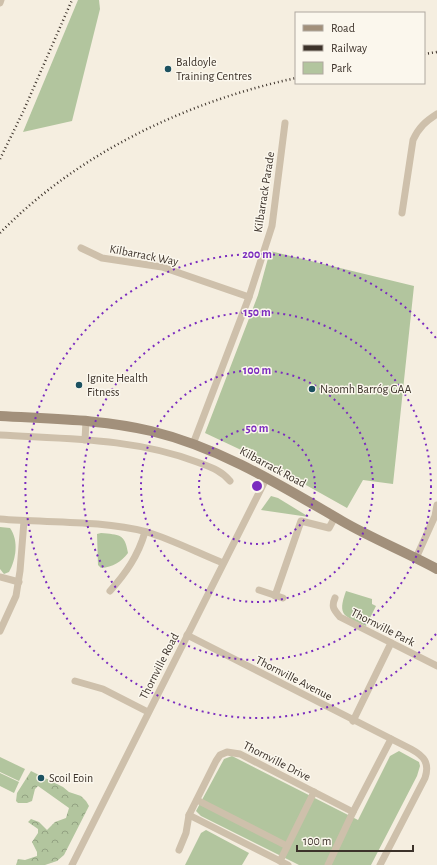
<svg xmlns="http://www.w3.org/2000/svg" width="437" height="865" viewBox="0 0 437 865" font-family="'Alegreya Sans',sans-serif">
<defs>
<pattern id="forest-crowns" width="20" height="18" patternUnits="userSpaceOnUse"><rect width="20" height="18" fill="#b2c59e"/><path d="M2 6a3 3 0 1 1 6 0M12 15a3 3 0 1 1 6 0" fill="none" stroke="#92a181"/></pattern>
</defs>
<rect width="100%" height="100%" fill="#f5eee0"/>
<!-- green -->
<g fill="#b2c59e">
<path d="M78 0H99L100 9 72 121 23 132Z"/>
<path d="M270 251 414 286 393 484 363 480 347 508 256 457 205 433 258 295Z"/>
<path d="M271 496 278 498 309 517 261 510Z"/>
<path d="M0 527 10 528C19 541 16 559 9 572L4 574 0 569Z"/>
<path d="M101 533C119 535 125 533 128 553 121 562 113 567 101 568L98 565 97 534Z"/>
<path d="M346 591 372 599V604L376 606 366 626C344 616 337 616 346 591Z"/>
<path d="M399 751 419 762 420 766 417 776 371 865H299L201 816 196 811 224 759 232 756 358 820 390 756Z"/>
<path d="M0 757 25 769 19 781 0 772Z"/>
<path d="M0 773 19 782 14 793 0 786Z"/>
<path d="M206 830 249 853 242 865H185L201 833Z"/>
</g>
<!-- forest -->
<path fill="url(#forest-crowns)" d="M31 771 63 787 69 792 81 796 86 801 89 806 64 855 57 861 45 865H16L18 859 25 860 37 856V852L32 842 38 833V829L28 822 31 819 39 822 47 830 55 822 66 818 69 808 38 786 35 789 32 801 27 803H18L16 801 17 793Z"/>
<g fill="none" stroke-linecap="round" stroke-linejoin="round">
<!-- street -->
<g stroke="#cec0ab" stroke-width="7">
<path d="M0 3 1 0"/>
<path d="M402 213 413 140C419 127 426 121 437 114"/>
<path d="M81 248 102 258 162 267 249 297"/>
<path d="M0 435C66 439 134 438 197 462 210 467 221 470 230 481"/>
<path d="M85 440 86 421"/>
<path d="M193 444 249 297 272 226 285 123"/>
<path d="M0 519C48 523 100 520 147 532 173 540 198 553 223 563"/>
<path d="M416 558 435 516 437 505"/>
<path d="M0 577 19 582"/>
<path d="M259 590 283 598"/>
<path d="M110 591C126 573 138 556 145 532"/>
<path d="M275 596 301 521 329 528 335 517"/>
<path d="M335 598C331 607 334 610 340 617L437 666"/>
<path d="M0 631 16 596 20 571 24 521"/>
<path d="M187 635 411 749C424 756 430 763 425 778L380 865"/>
<path d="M75 681 103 689 148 712"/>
<path d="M353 721 391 643"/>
<path d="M197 800 287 846"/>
<path d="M189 815 288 865"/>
<path d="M179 850 186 833 189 815 216 761 220 755 227 752 240 754 353 812"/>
<path d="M280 861 314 792"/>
<path d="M72 865 267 477"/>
<path d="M328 865 353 812 391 739"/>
</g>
<!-- secondary -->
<path stroke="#a2907b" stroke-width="10" d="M0 416C50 419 101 419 151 431 221 448 280 485 342 521 373 539 406 552 437 569"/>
<!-- rail -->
<g stroke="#3c322a" stroke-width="2.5" stroke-dasharray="1 3" stroke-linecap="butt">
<path d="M424 54 437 52"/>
<path d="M0 159 23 112 72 0"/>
<path d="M0 233C78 153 188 101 296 78"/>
</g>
</g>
<!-- distance rings -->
<g fill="none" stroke="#7b2cbf" stroke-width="2" stroke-dasharray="2 4">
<circle cx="257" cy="486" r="58"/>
<circle cx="257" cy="486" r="116"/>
<circle cx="257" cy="486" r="174"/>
<path d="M436 634A232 232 0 1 1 436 338"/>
</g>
<!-- markers -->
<g fill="#1c5160" stroke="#fbf7ed" stroke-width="1.5">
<circle cx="168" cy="69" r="4"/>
<circle cx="79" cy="385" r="4"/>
<circle cx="312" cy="389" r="4"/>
<circle cx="41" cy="778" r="4"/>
</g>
<g text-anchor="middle" stroke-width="3" stroke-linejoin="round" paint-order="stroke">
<!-- poi labels -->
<g font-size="12" fill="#3c322a" stroke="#fbf7ed" text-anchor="start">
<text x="176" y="66">Baldoyle<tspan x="176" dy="14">Training Centres</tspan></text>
<text x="87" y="382">Ignite Health<tspan x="87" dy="14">Fitness</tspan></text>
<text x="320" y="393">Naomh Barróg GAA</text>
<text x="49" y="782">Scoil Eoin</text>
</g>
<!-- street labels -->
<g font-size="12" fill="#3c322a" stroke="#fbf7ed">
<text transform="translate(264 192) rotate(-81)" y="4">Kilbarrack Parade</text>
<text transform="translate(144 255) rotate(11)" y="4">Kilbarrack Way</text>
<text transform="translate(273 467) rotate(28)" y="4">Kilbarrack Road</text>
<text transform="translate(383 627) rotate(27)" y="4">Thornville Park</text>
<text transform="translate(159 666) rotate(-63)" y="4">Thornville Road</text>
<text transform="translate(294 678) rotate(27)" y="4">Thornville Avenue</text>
<text transform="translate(277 761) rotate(27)" y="4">Thornville Drive</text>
</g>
</g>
<circle cx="257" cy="486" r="6" fill="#7b2cbf" stroke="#fbf7ed" stroke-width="2"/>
<g font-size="12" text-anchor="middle" font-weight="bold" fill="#7b2cbf" stroke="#fbf7ed" stroke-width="3" stroke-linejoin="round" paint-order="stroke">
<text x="257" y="258">200 m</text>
<text x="257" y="316">150 m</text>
<text x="257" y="374">100 m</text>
<text x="257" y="432">50 m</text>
</g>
<!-- legend -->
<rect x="295" y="12" width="130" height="72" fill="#fbf7ed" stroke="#afa89f"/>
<rect x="303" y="25" width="20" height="6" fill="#a2907b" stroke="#afa89f"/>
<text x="331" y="32" font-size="12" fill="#3c322a">Road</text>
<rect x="303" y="45" width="20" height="6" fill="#3c322a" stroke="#afa89f"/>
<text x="331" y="52" font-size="12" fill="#3c322a">Railway</text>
<rect x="303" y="62" width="20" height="12" fill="#b2c59e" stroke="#afa89f"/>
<text x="331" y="72" font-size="12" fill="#3c322a">Park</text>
<!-- scale -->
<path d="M297 845v6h116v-6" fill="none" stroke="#3c322a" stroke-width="2"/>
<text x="303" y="845" font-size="12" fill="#3c322a" stroke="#fbf7ed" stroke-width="3" paint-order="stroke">100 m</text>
</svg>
